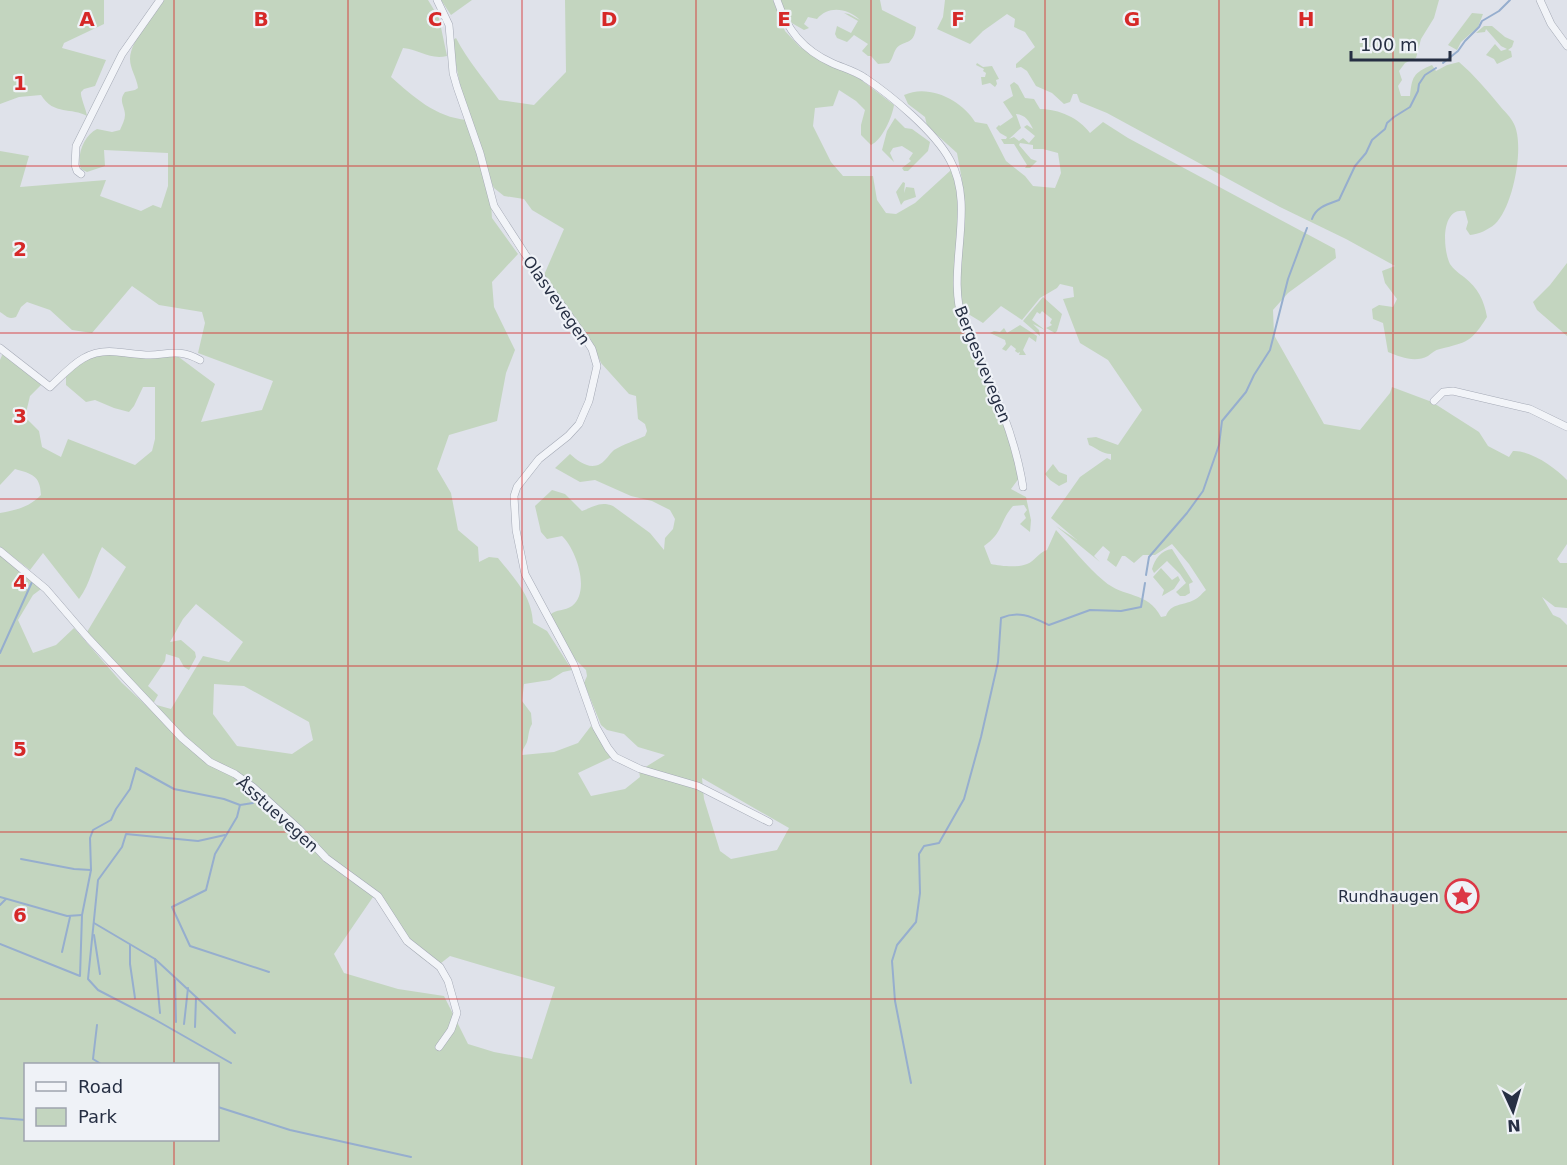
<svg xmlns="http://www.w3.org/2000/svg" width="1567" height="1165" viewBox="0 0 1567 1165" font-family="'DejaVu Sans',sans-serif">
<rect width="100%" height="100%" fill="#dfe2ea"/>
<!-- green -->
<g fill="#c3d5bf" fill-rule="evenodd">
<path d="M0 0H104V24L64 43 62 48 106 60 95 86 84 89 81 92C80 96 86 109 87 116 72 107 54 116 41 95L19 97 0 104Z"/>
<path d="M164 0H428L439 18 447 56C430 60 420 50 403 48L391 77C414 97 435 117 467 120L480 161 491 204 492 218 518 254 492 282 494 307 515 350 506 373 497 421 449 435 437 469 451 493 458 530 478 547 479 562 489 557 498 558C515 579 532 596 533 623L547 631 572 670 563 672 550 680 524 684 522 701 531 713 532 724C528 731 529 735 527 742 525 747 522 749 522 755L554 752 578 743 591 726 612 757 578 773 591 796 625 789 640 777 639 771 665 755 638 747 624 734 607 730 601 725 584 683 587 676 586 670 575 659 550 615C556 609 565 611 572 606 591 591 576 549 562 536L547 539 541 532 535 506 552 490 565 494 582 511C594 507 600 501 613 506L650 533 664 550 665 538 673 529 675 519 670 510 652 501 631 496 595 480 580 482 555 468 570 454C578 461 589 470 600 464 606 461 609 454 614 450 624 444 634 441 645 436L647 431 645 424 638 419 636 396 629 394 601 363 591 340 544 275 564 229 532 210 524 199 504 196 494 188 491 182 484 154 463 99 456 65 453 40 456 38C468 61 484 79 499 100L534 105 566 72 565 0H773L785 31 800 47 827 63 860 79 894 105C892 118 882 140 871 145L861 135V125L865 110 856 101 839 90 833 106 815 108 813 126 831 162 843 176H873L877 200 886 213 896 214 915 203 951 170 956 182 959 202 954 290 955 300 1009 429 1019 478 1011 489 1026 497 1031 520 1030 532 1020 524 1026 518 1024 514 1027 510 1024 505 1013 506C999 522 1004 532 984 546L991 564C1000 566 1018 568 1027 564 1035 561 1038 553 1047 550L1056 530C1071 546 1086 566 1104 581 1123 598 1148 591 1161 617L1166 616C1171 603 1182 606 1194 600 1199 598 1202 593 1206 590L1189 564 1172 544 1155 555H1143L1134 563 1125 556H1122L1116 567 1107 560 1110 552 1103 546 1094 556 1100 562 1056 526 1077 540 1051 518 1080 477 1107 458 1111 460V454C1102 454 1097 448 1089 445L1087 438 1096 437 1118 445 1142 410 1108 360 1080 343 1063 299 1074 297 1073 287 1060 284 1057 288 1040 298 1022 320 1001 306 983 323 965 312 959 298 964 209 962 180 957 153 927 126 925 117 908 104 904 95C929 83 963 101 975 122L987 124 1006 161 1025 176 1033 186 1055 188 1061 173 1058 153 1043 149H1033V145L1020 143 1019 145 1031 159 1037 161 1030 168H1025L1027 165 1014 144H1004L1001 139H1006L1007 137 1000 133 996 128 999 125 1000 126 1013 117 1003 102 1013 96 1010 85 1014 82 1018 85 1025 98 1034 99 1040 109C1059 109 1079 118 1090 133L1103 122 1128 138 1335 249 1336 258 1288 293 1273 310 1274 335 1324 424 1360 430 1390 393 1392 387 1432 402 1479 432 1488 446 1509 457 1513 451C1530 450 1555 467 1567 480V544L1557 559 1560 563H1567V608L1555 607 1542 597 1553 615 1560 618 1567 625V1165H0V555L41 589 33 595 18 620 33 653 56 645 74 628 122 683 150 709 87 632 126 567 102 547C93 564 91 583 79 599L43 553 30 570 0 547V513C17 510 29 507 41 495 40 475 32 474 15 469L0 485V360L3 353 42 384 30 396 25 417 39 431 42 447 61 457 68 439 135 465 152 451 155 439V387H143L134 406 129 412 114 408 95 400 86 402 66 385V377L77 364 103 353 176 355 215 384 201 422 262 410 273 381 198 353 205 323 202 312 159 305 132 286 92 333 72 330 50 310 27 302 21 307 16 317C7 320 6 315 0 312V151L29 156 20 187 106 180 100 196 141 211 153 205 161 208 168 186V153L104 150 105 166 87 172 81 169C76 156 84 135 97 129L112 132 120 130C122 125 125 120 125 115 125 106 118 101 125 92L135 90 138 88C137 78 130 69 130 59 131 38 154 18 164 0ZM1016 114C1026 115 1029 121 1033 129L1027 125 1024 127 1035 136 1029 143 1023 138 1019 141 1014 137 1009 139 1021 128ZM196 604 243 642 229 662 203 656 171 709 153 704 158 695 148 686 165 661 166 654 179 658 184 667 189 670 196 657 195 652 181 640 170 642 183 619ZM214 684 244 686 309 722 313 740 292 754 237 746 213 714ZM702 778 789 828 777 850 731 859 720 851 704 799ZM373 897 376 898C388 917 399 939 416 953 422 959 430 963 436 967L450 956 555 987 532 1059 494 1052 468 1044 444 996 398 989 344 973 334 954ZM26 1064H218V1140H26Z"/>
<path d="M441 0H472L451 15Z"/>
<path d="M780 0H880L882 10 916 27C914 47 903 39 896 49 893 54 893 58 889 63L878 64 871 56H868L862 51 868 44 854 35 847 42 837 38 835 34 837 26 851 33 858 21 844 13 849 14 860 20C848 8 828 5 817 19L808 17 804 24 809 28 804 30 790 22Z"/>
<path d="M945 0H1439L1434 18 1421 39 1416 58 1405 63 1399 71 1402 80 1398 86 1401 96H1410C1412 77 1413 73 1432 65L1436 71 1447 65 1459 62C1474 75 1487 90 1500 106 1504 111 1511 117 1514 124 1525 146 1513 207 1495 224 1488 230 1479 234 1470 235L1466 229 1468 222 1465 211C1440 207 1443 250 1450 264 1453 269 1460 274 1464 277 1478 288 1484 300 1487 317 1471 342 1468 342 1440 349 1435 350 1432 353 1428 356 1415 363 1400 357 1388 352L1383 323 1373 319 1372 309 1379 305 1393 307 1397 299 1385 283 1382 271 1395 266 1346 239 1280 207 1107 113 1080 102 1077 94H1073L1070 102 1064 104 1052 93 1036 86 1027 71 1021 67 1016 68V64L1035 47 1025 32 1014 27 1015 19 1007 14 983 31 970 44 937 29 943 17Z"/>
<path d="M1472 13 1483 14 1478 27 1461 42 1457 50 1448 45Z"/>
<path d="M1484 26H1492L1505 37 1514 41 1512 47 1508 50 1511 51 1512 57 1497 64 1494 59 1486 55 1495 44 1501 51 1507 49 1501 46 1486 29 1485 32 1476 33Z"/>
<path d="M977 63 983 67 992 66 999 79 996 80 997 84 995 87 990 83 982 85 981 77H985L986 73 983 71 984 69 976 65Z"/>
<path d="M895 118 905 128 912 129 930 142 928 151 908 171H904L902 168 911 161 909 159 913 153 902 146 893 148 890 153 894 162 882 150 887 131Z"/>
<path d="M903 182 905 183 904 193 906 187 914 188 916 197 904 201 901 205 896 192Z"/>
<path d="M1567 263V336L1537 310 1533 302 1550 285Z"/>
<path d="M1043 297 1062 314 1057 331 1055 333 1046 328 1052 325 1050 323 1052 319 1042 311 1040 314 1037 312 1032 320 1045 330 1033 324 1039 330 1040 336 1023 321Z"/>
<path d="M1020 325 1037 336 1036 342 1029 337 1023 350 1026 355H1019L1020 352 1018 353 1015 351 1016 349 1011 345 1006 351 1002 349 1006 344 1005 340 990 333 994 331 1000 332 1004 328 1007 333Z"/>
<path d="M1053 464 1059 472 1067 475V482L1059 486 1050 480 1045 474Z"/>
<path d="M1172 549 1193 582 1189 584 1190 593 1185 596H1180L1176 592 1186 583 1180 574 1167 561 1154 573 1152 569C1155 559 1161 550 1172 549Z"/>
<path d="M1161 568 1172 580 1178 576 1180 580 1174 589 1162 596 1164 590 1153 577Z"/>
</g>
<g fill="none" stroke-linecap="round" stroke-linejoin="round">
<!-- stream -->
<g stroke="#96aece" stroke-width="2">
<path d="M1443 63 1458 51 1465 41 1479 27 1482 21 1499 11 1510 0"/>
<path d="M1312 219C1316 207 1328 204 1339 200L1355 166 1366 153 1372 140 1385 129 1387 123 1394 117 1410 107 1418 91 1419 84 1425 75 1436 68"/>
<path d="M1146 575 1149 557 1187 513 1203 491 1219 445 1222 421 1246 392 1254 375 1270 350 1288 279 1307 228"/>
<path d="M0 653 32 582"/>
<path d="M253 803 240 805 237 817 215 854 206 890 172 907 190 946 269 972"/>
<path d="M225 835 198 841 126 834 122 847 98 880 88 979 98 990 154 1019 231 1063"/>
<path d="M21 859 74 869 91 870"/>
<path d="M0 897 67 916 82 915"/>
<path d="M0 905 6 899"/>
<path d="M94 923 155 959 235 1033"/>
<path d="M94 935 100 974"/>
<path d="M0 944 80 976 82 915 91 870 90 838 93 830 111 820 116 809 130 789 136 768 174 789 224 799 240 805"/>
<path d="M130 945V964L135 998"/>
<path d="M62 952 70 917"/>
<path d="M155 959 160 1013"/>
<path d="M175 980 176 1022"/>
<path d="M184 1024 188 988"/>
<path d="M97 1025 93 1059 101 1064"/>
<path d="M195 1027 196 998"/>
<path d="M911 1083 895 1001 892 961 897 945 916 922 920 893 919 854 924 846 939 843 964 799 981 737 998 662 1001 618C1019 610 1032 617 1049 625L1090 610 1121 611 1141 607 1145 583"/>
<path d="M218 1107 290 1130 411 1157"/>
<path d="M0 1118 26 1120"/>
</g>
<!-- minor casing -->
<g stroke="#a4a9b5" stroke-width="8">
<g id="minor">
<path d="M437 0 449 25 453 73 457 87 480 153 494 206 525 254 581 332 592 349 597 366 589 401 579 424 568 436 539 459 517 487 514 496 516 530 525 574 574 665 596 727 608 748 615 757 640 769 698 786 769 822"/>
<path d="M777 0C787 30 803 50 832 63 843 68 855 71 865 78 892 96 935 132 950 160 977 208 945 270 963 322 987 375 1014 428 1023 487"/>
<path d="M1540 0 1551 24 1567 46"/>
<path d="M81 174 77 171 75 165 76 146 122 54 160 0"/>
<path d="M0 348 50 387C71 367 86 348 117 352 128 353 139 355 150 355 170 354 180 349 200 360"/>
<path d="M1434 401 1443 392 1453 391 1530 409 1567 427"/>
<path d="M0 551 46 589 89 639 182 738 210 762 235 774 253 787 299 829 326 858 378 896 407 941 440 967 448 981 457 1013 451 1030 439 1047"/>
</g>
</g>
<!-- minor -->
<use href="#minor" stroke="#f2f4f8" stroke-width="7"/>
</g>
<!-- grid -->
<path fill="none" stroke="#d62828" stroke-width="1.5" stroke-opacity="0.55" d="M174 0V1064M348 0V1165M522 0V1165M696 0V1165M871 0V1165M1045 0V1165M1219 0V1165M1393 0V1165M0 166H1567M0 333H1567M0 499H1567M0 666H1567M0 832H1567M0 999H1567M174 1140V1165"/>
<!-- icons -->
<defs>
<g id="sight-ring" transform="scale(1.725)"><circle r="9.5" fill="#eff2f7" stroke="#dc3746" stroke-width="1.5"/><path d="M0-6L1.8-2.2L6-1.7L2.9 1.2L3.7 5.4L0 3.3L-3.7 5.4L-2.9 1.2L-6-1.7L-1.8-2.2Z" fill="#dc3746"/></g>
</defs>
<g fill-rule="evenodd">
<use href="#sight-ring" x="1462" y="896"/>
</g>
<g text-anchor="middle" stroke-width="4.5" stroke-linejoin="round" paint-order="stroke">
<!-- street labels -->
<g font-size="16" fill="#262f43" stroke="#eff2f7">
<text transform="translate(557 300) rotate(55)" y="6">Olasvevegen</text>
<text transform="translate(983 364) rotate(68)" y="6">Bergesvevegen</text>
<text transform="translate(278 814) rotate(42)" y="6">Åsstuevegen</text>
</g>
<!-- poi labels -->
<g font-size="16" fill="#262f43" stroke="#eff2f7" text-anchor="end">
<text x="1439" y="902">Rundhaugen</text>
</g>
</g>
<g font-size="20" text-anchor="middle" font-weight="bold" fill="#d62828" stroke="#eff2f7" stroke-width="4.5" stroke-linejoin="round" paint-order="stroke">
<text x="87" y="26">A</text>
<text x="261" y="26">B</text>
<text x="435" y="26">C</text>
<text x="609" y="26">D</text>
<text x="784" y="26">E</text>
<text x="958" y="26">F</text>
<text x="1132" y="26">G</text>
<text x="1306" y="26">H</text>
<text x="20" y="90">1</text>
<text x="20" y="256">2</text>
<text x="20" y="423">3</text>
<text x="20" y="589">4</text>
<text x="20" y="756">5</text>
<text x="20" y="922">6</text>
</g>
<!-- legend -->
<rect x="24" y="1063" width="195" height="78" fill="#eff2f7" stroke="#9fa4af" stroke-width="1.5"/>
<rect x="36" y="1082" width="30" height="9" fill="#f2f4f8" stroke="#9fa4af" stroke-width="1.5"/>
<text x="78" y="1093" font-size="18" fill="#262f43">Road</text>
<rect x="36" y="1108" width="30" height="18" fill="#c3d5bf" stroke="#9fa4af" stroke-width="1.5"/>
<text x="78" y="1123" font-size="18" fill="#262f43">Park</text>
<!-- north arrow -->
<g transform="translate(1513 1111) rotate(176)" stroke="#eff2f7" stroke-width="4.5" paint-order="stroke">
<path d="M0-4.5L10 22L0 15L-10 22Z" fill="#262f43"/>
<text y="-9" font-size="16" font-weight="bold" text-anchor="middle" fill="#262f43">N</text>
</g>
<!-- scale -->
<path d="M1351 51v9h99v-9" fill="none" stroke="#262f43" stroke-width="3"/>
<text x="1360" y="51" font-size="18" fill="#262f43" stroke="#eff2f7" stroke-width="4.5" paint-order="stroke">100 m</text>
</svg>
